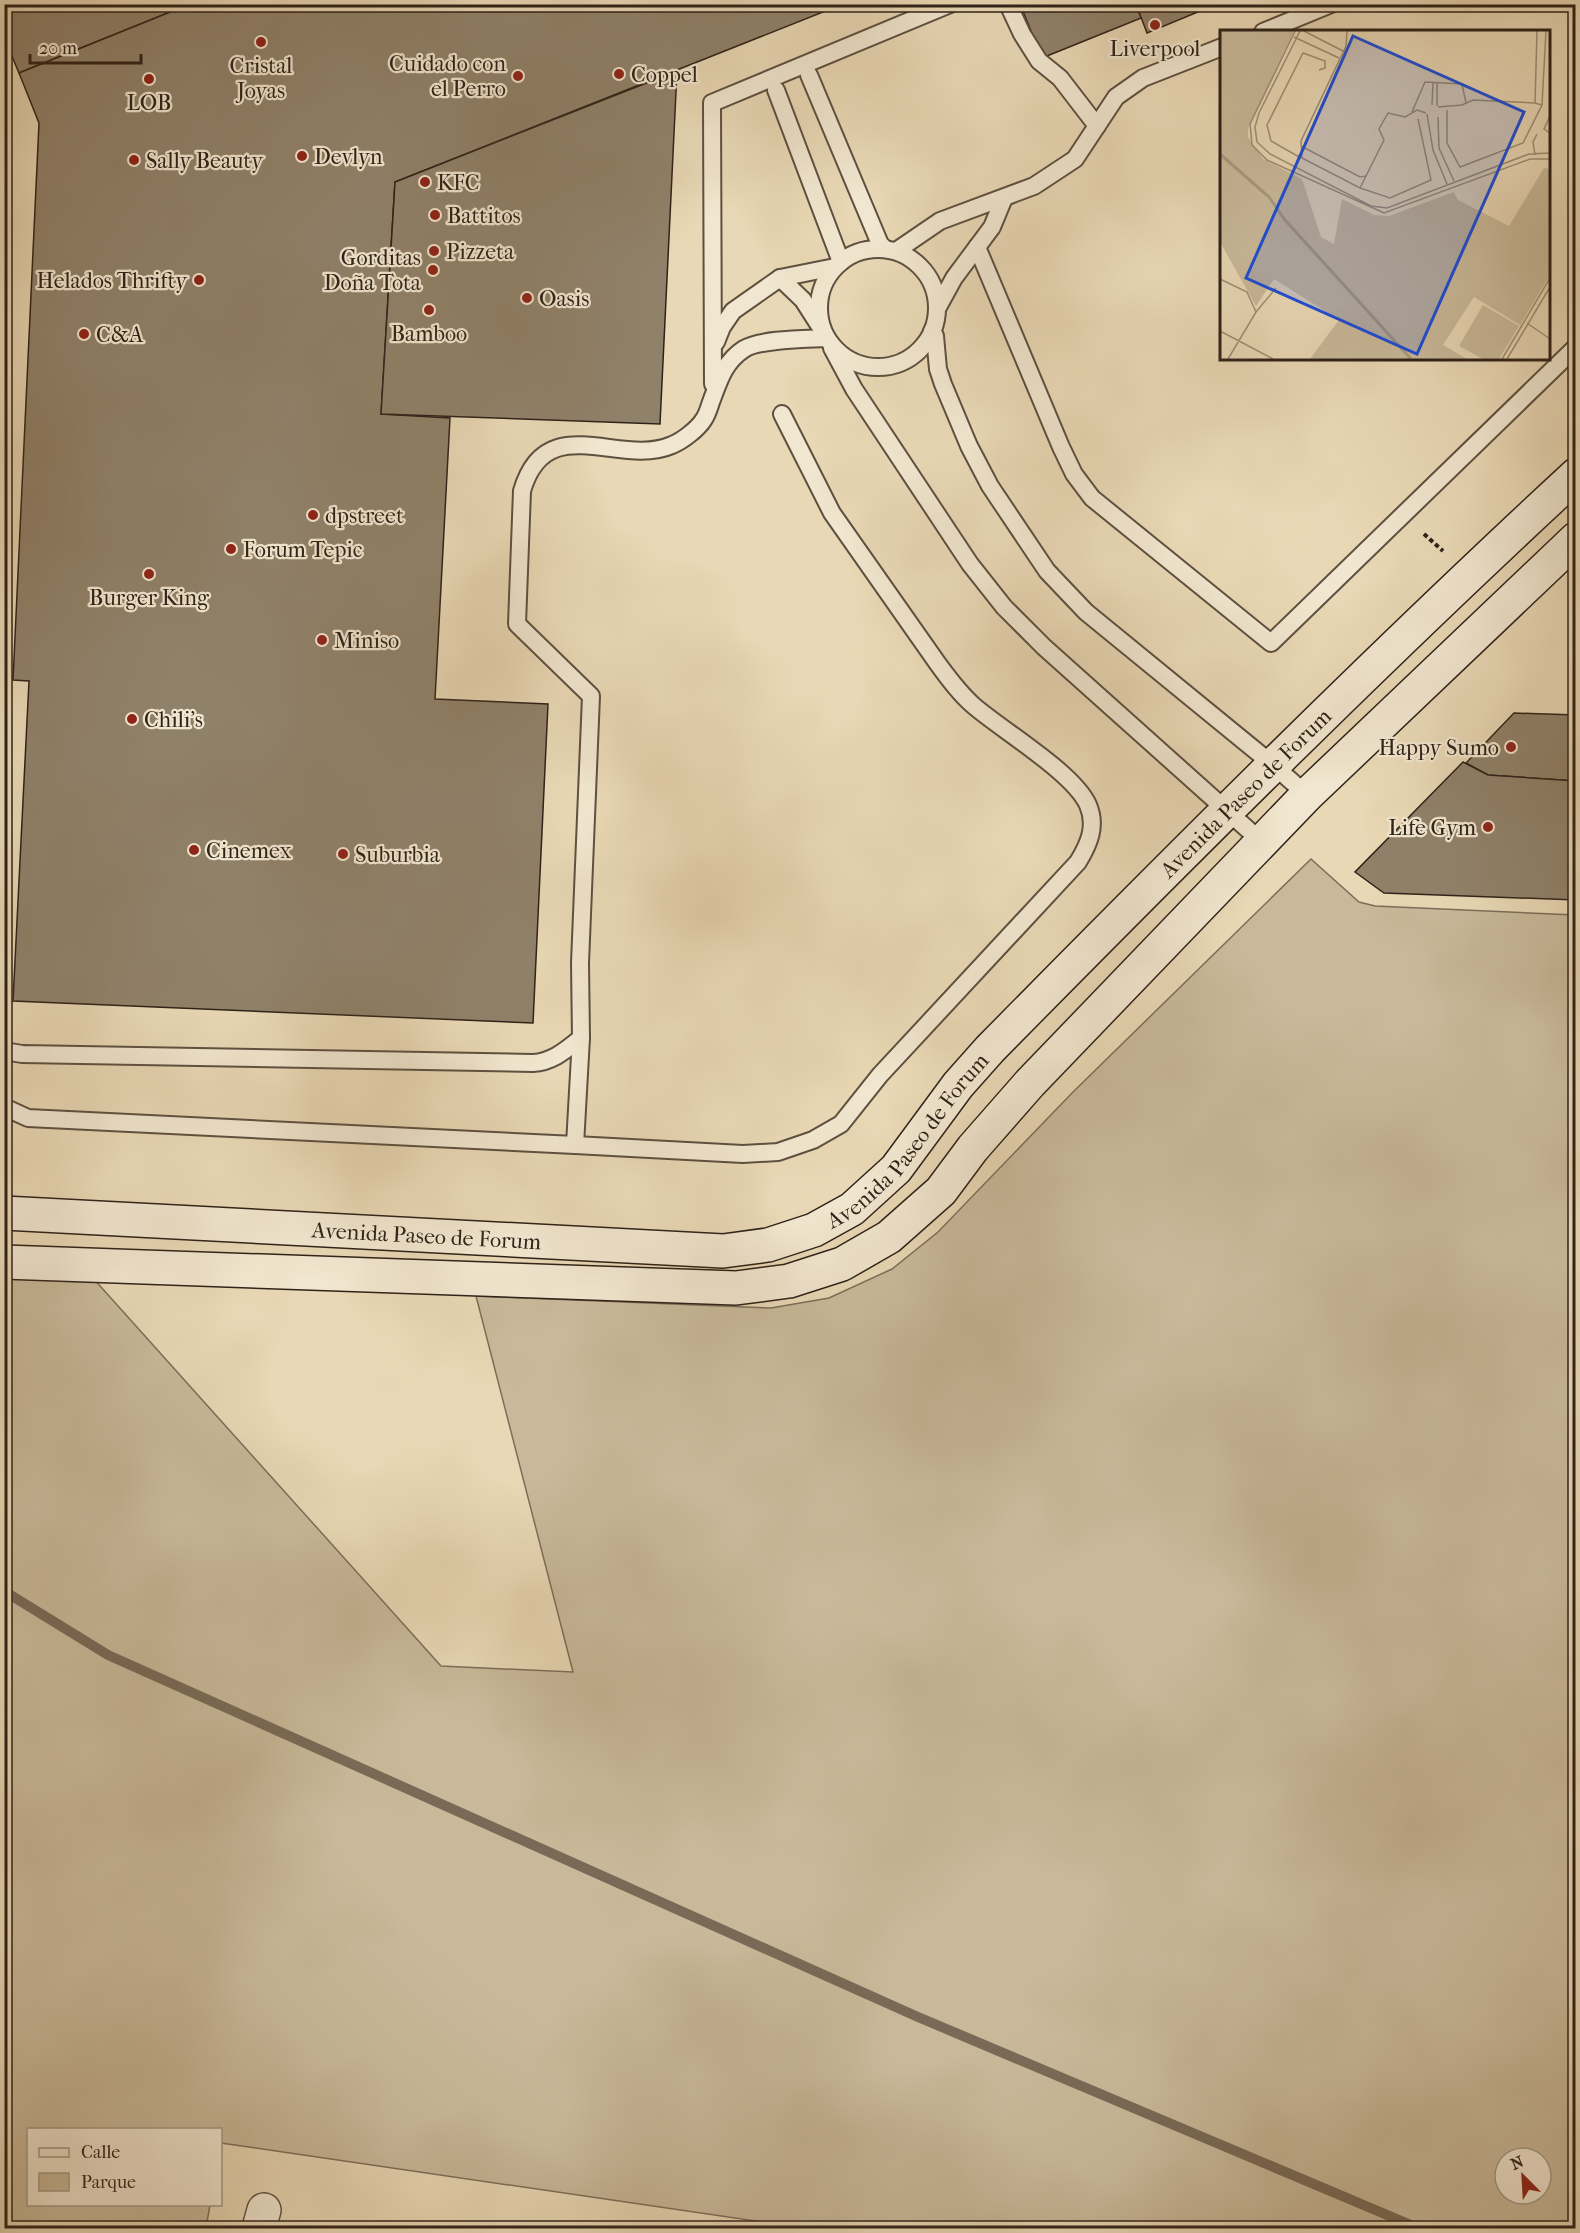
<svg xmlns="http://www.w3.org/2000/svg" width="1580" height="2233" viewBox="0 0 1580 2233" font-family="'IM FELL French Canon',serif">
<rect width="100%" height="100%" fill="#e9d8b5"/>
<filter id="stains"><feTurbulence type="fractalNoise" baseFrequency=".00333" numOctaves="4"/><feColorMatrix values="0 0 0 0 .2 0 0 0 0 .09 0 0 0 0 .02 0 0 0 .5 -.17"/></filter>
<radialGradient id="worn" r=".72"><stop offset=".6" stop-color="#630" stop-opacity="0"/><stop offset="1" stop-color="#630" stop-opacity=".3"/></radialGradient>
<!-- green -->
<path fill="#c9b99a" stroke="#7c6e5a" stroke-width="1.5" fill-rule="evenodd" d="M1311 859 1359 902 1375 906 1575 915V2228H804L221 2143 220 2130H28V2204L210 2205 206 2228H5V1272L92 1277 441 1666 573 1672 476 1296 771 1308 829 1298 892 1269 938 1232 1072 1093ZM1505 2158H1541V2194H1505Z"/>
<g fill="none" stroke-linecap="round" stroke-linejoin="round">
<!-- stream -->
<path stroke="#796a57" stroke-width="10" d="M4 1591 108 1655 918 2017 1418 2228"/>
</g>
<!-- building -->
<g fill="#90816a" stroke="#2f2219" stroke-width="1.5">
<path d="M4 4H190L19 73 4 37Z"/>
<path d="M190 4H843L395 182 381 414 450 418 435 699 548 704 533 1023 13 1001 29 681 13 680 39 123 19 73Z"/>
<path d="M1020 4H1136L1141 18 1042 58Z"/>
<path d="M1136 4H1217L1147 33Z"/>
<path d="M677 71 660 424 381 414 395 182Z"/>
<path d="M1514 713 1576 715V781L1488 775 1466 763Z"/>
<path d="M1463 762 1488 775 1576 781V900L1384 893 1355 872Z"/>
</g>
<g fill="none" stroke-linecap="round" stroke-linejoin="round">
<!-- lane casing -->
<g stroke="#5e5040" stroke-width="20">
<g id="lane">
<path d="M1008 4 1022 34 1039 61 1060 78 1097 126"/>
<path d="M1263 32 1331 4"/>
<path d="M809 75 880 244 885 249"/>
<path d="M776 90 841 262"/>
<path d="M977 247 1061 447 1074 474 1092 498 1271 643 1576 347"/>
<circle cx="878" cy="308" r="59"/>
<path d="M896 251 940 221 1034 186 1075 159 1116 97 1143 78 1222 47"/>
<path d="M780 278 803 300 819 325"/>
<path d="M937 309 954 278 992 227 1004 198"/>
<path d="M932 331 935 336 938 369 943 384 969 446 990 486 1047 571 1086 612 1272 764 1307 795"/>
<path d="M716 342 722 327 733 311 780 278 835 267"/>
<path d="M832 348 854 389 970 564 1004 607 1044 647 1263 843"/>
<path d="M713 384 712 103 950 4"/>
<path d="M4 1051 22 1054 533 1063C553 1062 567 1049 581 1038"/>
<path d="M4 1107 28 1118 575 1145 581 1038 580 963 591 696 517 624 522 491C546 408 620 468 672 445 682 441 698 429 704 419 707 415 709 408 711 402 719 381 724 362 744 349 760 339 805 339 825 338"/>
<path d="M575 1145 743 1154 778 1152 813 1140 841 1124 880 1075 1078 862C1089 844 1097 826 1088 805 1074 773 1003 731 974 706 960 694 949 679 938 664L832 513 782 414"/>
</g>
</g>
<!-- street casing -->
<g stroke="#5e5040" stroke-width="36">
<path id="street" d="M259 2228 264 2210"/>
</g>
<!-- secondary casing -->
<g stroke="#2f2219" stroke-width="36">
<g id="secondary">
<path id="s1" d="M4 1213 723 1251 768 1245 814 1230 852 1209 896 1169 958 1085 990 1049C1182 854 1375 661 1576 475"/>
<path d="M4 1262 736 1288 789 1281 842 1264 889 1237 941 1191 973 1148 1030 1083 1307 795 1576 539"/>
</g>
</g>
<!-- path -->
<path stroke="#2f2219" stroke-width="4" stroke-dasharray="4.5 3" stroke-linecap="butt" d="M1424 534 1443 551"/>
<!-- lane -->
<use href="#lane" stroke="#f1e6cf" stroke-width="16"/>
<!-- street -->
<use href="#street" stroke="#f1e6cf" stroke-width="33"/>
<!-- secondary -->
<use href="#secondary" stroke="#f1e6cf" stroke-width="33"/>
</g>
<!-- markers -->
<g fill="#8f2418" stroke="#f1e6cf" stroke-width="2">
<circle cx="1155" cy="25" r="6"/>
<circle cx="261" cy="42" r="6"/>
<circle cx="619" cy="74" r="6"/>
<circle cx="518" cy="76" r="6"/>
<circle cx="149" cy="79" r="6"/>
<circle cx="302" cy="156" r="6"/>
<circle cx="134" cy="160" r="6"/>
<circle cx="425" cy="182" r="6"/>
<circle cx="435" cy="215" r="6"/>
<circle cx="434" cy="251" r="6"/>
<circle cx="433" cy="270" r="6"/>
<circle cx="199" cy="280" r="6"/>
<circle cx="527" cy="298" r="6"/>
<circle cx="429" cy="310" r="6"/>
<circle cx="84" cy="334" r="6"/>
<circle cx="313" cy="515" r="6"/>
<circle cx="231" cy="549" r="6"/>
<circle cx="149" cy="574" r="6"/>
<circle cx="322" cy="640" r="6"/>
<circle cx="132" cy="719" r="6"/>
<circle cx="1511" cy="747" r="6"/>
<circle cx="1488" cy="827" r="6"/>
<circle cx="194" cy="850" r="6"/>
<circle cx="343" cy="854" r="6"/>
</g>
<g text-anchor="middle" stroke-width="4.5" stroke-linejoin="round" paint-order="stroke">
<!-- poi labels -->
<g font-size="22" fill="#2f2219" stroke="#f1e6cf" text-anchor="start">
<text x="1155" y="56" text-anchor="middle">Liverpool</text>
<text x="506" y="71" text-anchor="end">Cuidado con<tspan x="506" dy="25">el Perro</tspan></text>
<text x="261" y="73" text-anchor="middle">Cristal<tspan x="261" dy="25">Joyas</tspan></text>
<text x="631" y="82">Coppel</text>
<text x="149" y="110" text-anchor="middle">LOB</text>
<text x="314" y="164">Devlyn</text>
<text x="146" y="168">Sally Beauty</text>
<text x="437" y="190">KFC</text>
<text x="447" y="223">Battitos</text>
<text x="446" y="259">Pizzeta</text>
<text x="421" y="265" text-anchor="end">Gorditas<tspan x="421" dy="25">Doña Tota</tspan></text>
<text x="187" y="288" text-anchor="end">Helados Thrifty</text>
<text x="539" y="306">Oasis</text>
<text x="429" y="341" text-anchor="middle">Bamboo</text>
<text x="96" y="342">C&amp;A</text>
<text x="325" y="523">dpstreet</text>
<text x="243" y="557">Forum Tepic</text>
<text x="149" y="605" text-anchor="middle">Burger King</text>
<text x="334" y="648">Miniso</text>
<text x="144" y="727">Chili's</text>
<text x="1499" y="755" text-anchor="end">Happy Sumo</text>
<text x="1476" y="835" text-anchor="end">Life Gym</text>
<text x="206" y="858">Cinemex</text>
<text x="355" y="862">Suburbia</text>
</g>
<!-- street labels -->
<g font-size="22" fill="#2f2219" stroke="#f1e6cf">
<text dy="8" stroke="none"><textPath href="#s1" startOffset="1431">Avenida Paseo de Forum</textPath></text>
<text dy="8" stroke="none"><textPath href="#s1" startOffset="945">Avenida Paseo de Forum</textPath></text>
<text dy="8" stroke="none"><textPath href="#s1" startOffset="423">Avenida Paseo de Forum</textPath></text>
</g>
</g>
<!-- overview -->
<g transform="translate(1220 30)">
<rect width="330" height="330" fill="#e9d8b5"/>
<path d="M0 1H74L28 98V107L43 129 82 149 101 207 114 214 122 169 154 185 169 186 234 162 238 170 289 196 324 138 330 139V245L300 295 254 267 223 315 247 329H90L119 290 54 249 36 276 0 212ZM263 275 299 296 279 329H263L239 316Z" fill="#c9b99a"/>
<path fill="none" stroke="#aa9a80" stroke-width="3" d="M0 124 49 167 65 190 191 329"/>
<path fill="none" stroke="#9f8f77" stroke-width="1.5" d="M75 1 30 94 32 115 47 130 164 183 310 129H330M80 1 39 83 35 97 37 112 50 124 151 176 167 178 309 124 330 123M84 1 123 21M127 1 126 16 81 111 82 128 140 158 164 110 159 99 168 83 185 87 197 80 206 83M74 7 119 28M212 75 213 53M322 75 326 1M217 76V53M218 77 242 75 253 70 315 73 317 1M227 80V113L240 137 303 113 322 75 315 73M192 82 205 52 242 54 246 73M207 84 213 120 227 154M330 86 324 99 330 103M218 87 219 118 234 151M81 116 140 147 146 146M315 125 313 112 317 104M81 128 51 111 47 95 83 23 105 31V38L99 40M140 158 170 168 211 150 198 89M0 249 27 262 36 282M307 293 330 309M0 301 53 329M8 329 36 282 56 258M282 329 330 248M287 329 330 257"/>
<path fill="#1d4ed8" fill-opacity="0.15" stroke="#1d4ed8" stroke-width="3" d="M133 6 304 82 197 324 26 248Z"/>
<rect width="330" height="330" fill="none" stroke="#2f2219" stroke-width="3"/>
</g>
<!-- margin -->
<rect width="1580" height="2233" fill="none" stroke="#e9d8b5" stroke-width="24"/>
<rect x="6" y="6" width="1568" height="2221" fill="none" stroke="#2f2219" stroke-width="3"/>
<rect x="12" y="12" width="1556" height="2209" fill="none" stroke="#2f2219" stroke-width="1.5"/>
<!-- legend -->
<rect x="27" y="2128" width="195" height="78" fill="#f1e6cf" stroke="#a39886" stroke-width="1.5"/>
<rect x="39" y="2148" width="30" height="9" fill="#f1e6cf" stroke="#a39886" stroke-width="1.5"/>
<text x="81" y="2158" font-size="18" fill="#2f2219">Calle</text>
<rect x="39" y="2173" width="30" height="18" fill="#c9b99a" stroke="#a39886" stroke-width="1.5"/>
<text x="81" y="2188" font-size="18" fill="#2f2219">Parque</text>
<!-- north arrow -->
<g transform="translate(1523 2176) rotate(336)"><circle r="28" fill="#f1e6cf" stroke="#a39886" stroke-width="1.5"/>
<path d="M0-4.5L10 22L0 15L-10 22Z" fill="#8f2418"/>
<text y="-9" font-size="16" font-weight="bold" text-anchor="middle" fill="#2f2219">N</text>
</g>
<!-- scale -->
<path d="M30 54v9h111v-9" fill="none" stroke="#2f2219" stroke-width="3"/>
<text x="39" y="54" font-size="18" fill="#2f2219" stroke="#f1e6cf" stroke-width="4.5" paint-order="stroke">20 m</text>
<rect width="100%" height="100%" filter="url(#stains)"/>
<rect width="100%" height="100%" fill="url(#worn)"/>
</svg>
